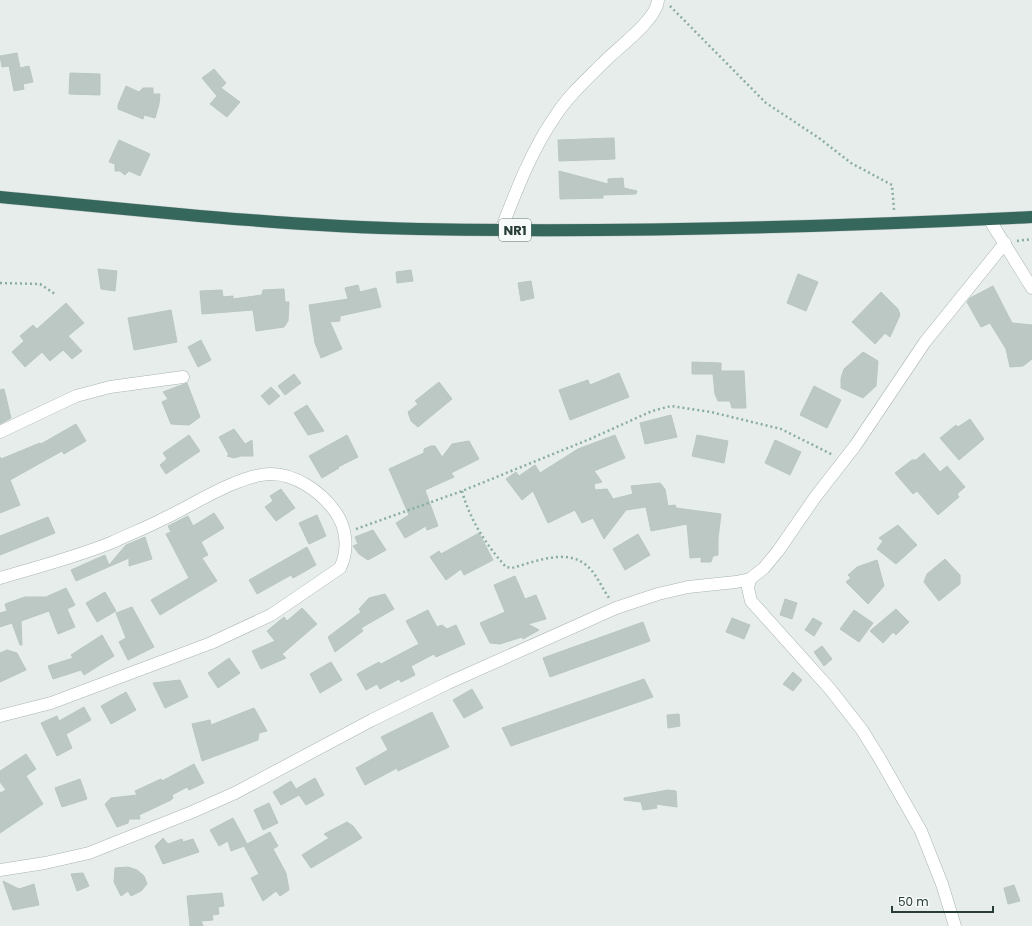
<svg xmlns="http://www.w3.org/2000/svg" width="1032" height="926" viewBox="0 0 1032 926" font-family="Poppins,sans-serif">
<rect width="100%" height="100%" fill="#e6edea"/>
<!-- building -->
<g fill="#bbc8c3" stroke="#b9c6c1">
<path d="M17 53 20 68 29 66 33 82 23 84 24 89 14 91 9 66 2 67 0 56Z"/>
<path d="M214 69 226 83 221 88 240 102 227 117 210 104 217 96 202 78Z"/>
<path d="M70 73 100 74V95L69 94Z"/>
<path d="M126 86 139 92 143 88H153V94H160L159 104 155 118 144 115 143 119 118 109V105Z"/>
<path d="M614 138 615 159 559 161 558 140Z"/>
<path d="M119 140 150 154 140 176 129 171 125 175 120 171H115V164L109 162Z"/>
<path d="M559 171 608 184V179L623 178 624 188 637 191 636 194 603 195V198L560 199Z"/>
<path d="M98 269 117 271 115 291 101 289Z"/>
<path d="M411 270 413 281 397 283 396 272Z"/>
<path d="M798 274 818 282 806 311 787 303Z"/>
<path d="M531 281 534 298 521 301 518 283Z"/>
<path d="M358 285 360 292 376 288 381 307 340 316V321L330 322 342 349 321 358 315 343 309 305 348 299 345 288Z"/>
<path d="M993 286 1012 323 1032 325V359L1023 366 1010 367 1006 349 990 323 981 327 967 302 970 298Z"/>
<path d="M284 289 285 302H289L288 321 284 327 256 331 253 310 202 314 200 291 222 290 223 297 233 296V299L262 295 263 290Z"/>
<path d="M881 292 898 309 900 315 890 337 885 333 875 344 852 322Z"/>
<path d="M66 303 84 323 68 336 82 351 72 359 63 350 50 361 42 352 25 367 12 352 24 341 20 336 33 325 37 329Z"/>
<path d="M171 310 177 342 134 350 128 318Z"/>
<path d="M201 340 211 360 198 367 188 347Z"/>
<path d="M863 352 878 361 876 386 863 398 841 388V378L844 369Z"/>
<path d="M692 362 721 363V371H744L746 408H732L730 401H718L715 394 713 374H692Z"/>
<path d="M619 373 629 397 570 420 559 390 588 380 590 385Z"/>
<path d="M294 374 301 383 285 395 278 386Z"/>
<path d="M439 382 452 399 418 427 411 421 408 412 418 404 415 401Z"/>
<path d="M187 383 200 417 189 425 171 424 162 402 168 399 163 392Z"/>
<path d="M814 386 841 400 827 428 800 415Z"/>
<path d="M271 387 280 396 269 405 261 396Z"/>
<path d="M4 389 11 418 0 424V390Z"/>
<path d="M307 405 324 431 308 435 294 413Z"/>
<path d="M671 415 677 437 645 444 640 423Z"/>
<path d="M970 419 984 439 959 460 940 438 956 425 958 427Z"/>
<path d="M76 424 86 441 64 454 62 451 10 480 20 505 0 513V457L1 459 40 443 41 444Z"/>
<path d="M234 429 245 444 252 440 253 456H241L234 458 227 456 229 455 219 437Z"/>
<path d="M189 435 200 451 166 474 160 465 167 459 163 453Z"/>
<path d="M347 435 358 457 338 467 339 468 322 478 309 456Z"/>
<path d="M615 435 625 458 594 471 602 482 594 484 595 490 607 489 613 499 633 494 631 486 660 483 665 489 668 506 675 505 676 508 721 514 718 538V555L713 556 711 562H701V557L690 558 687 524 651 531 646 507 626 510 604 539 593 518 582 523 575 510 548 523 533 491 522 500 506 479 516 472 519 476 535 465 540 473 578 449Z"/>
<path d="M697 435 728 441 724 463 692 456Z"/>
<path d="M775 440 801 452 790 475 765 463Z"/>
<path d="M469 441 479 459 451 473 454 477 425 490 438 526 427 530 426 526 405 538 396 523 409 515 389 469 424 453V449L431 446H435L442 457 452 444Z"/>
<path d="M924 453 940 472 947 466 965 487 957 494 959 497 938 515 917 491 913 494 895 473 912 460H916Z"/>
<path d="M281 489 295 508 276 521 265 507 273 501 270 496Z"/>
<path d="M214 513 224 528 201 542 208 555 202 558 217 581 160 615 151 600 189 578 166 534 171 532 168 526 188 516 193 526Z"/>
<path d="M317 515 326 536 309 544 299 523Z"/>
<path d="M48 517 55 533 0 555V536Z"/>
<path d="M898 525 917 545 896 564 877 549 883 541 879 538Z"/>
<path d="M373 530 386 550 368 560 359 554 353 546 358 544 355 537Z"/>
<path d="M479 533 493 560 464 575 461 569 446 580 430 557 439 551 441 554Z"/>
<path d="M638 534 650 555 625 570 613 549Z"/>
<path d="M145 537 152 559 129 566V558L76 581 71 570 105 555 109 565 126 545Z"/>
<path d="M307 547 316 565 293 578 291 575 257 594 249 580Z"/>
<path d="M945 559 960 575V584L939 601 924 582 927 574Z"/>
<path d="M877 560 884 586 868 604 846 582 851 578 848 575 857 567Z"/>
<path d="M515 576 525 599 536 595 546 619 528 624 539 630 523 639 522 637 500 644 490 643 480 623 505 612 494 585Z"/>
<path d="M66 588 75 605 67 609 75 627 58 634 49 611 21 621 22 645H20L12 623 0 627V613L7 611 5 604 25 597H46Z"/>
<path d="M105 592 116 611 97 622 86 603Z"/>
<path d="M385 594 394 609 361 628 363 631 335 652 328 637 361 612 359 609 369 598Z"/>
<path d="M785 599 797 603 792 619 780 615Z"/>
<path d="M132 607 154 647 128 660 119 642 126 638 116 613Z"/>
<path d="M302 608 317 624 282 654 286 658 261 669 252 651 275 641 267 631 284 617 287 621Z"/>
<path d="M896 609 909 622 896 635 893 632 883 643 870 631Z"/>
<path d="M428 610 437 627 442 625 447 629 456 625 465 644 436 657 434 654 411 666 415 675 401 682 399 679 380 689 377 684 366 690 357 674 379 662 381 664 419 644 406 621Z"/>
<path d="M854 610 873 623 859 642 840 629Z"/>
<path d="M732 618 750 625 744 639 726 632Z"/>
<path d="M813 618 822 623 814 636 805 630Z"/>
<path d="M643 622 650 641 550 677 543 658Z"/>
<path d="M102 635 114 656 84 675 81 670 53 679 48 666 73 658 71 655Z"/>
<path d="M822 646 832 659 824 666 814 652Z"/>
<path d="M7 650 17 653 26 670 0 682V653Z"/>
<path d="M229 658 240 673 218 688 208 673Z"/>
<path d="M331 662 342 680 320 693 310 674Z"/>
<path d="M793 672 802 680 793 691 783 684Z"/>
<path d="M644 679 653 697 511 746 502 728Z"/>
<path d="M180 680 188 697 165 708 153 683Z"/>
<path d="M472 689 483 708 464 718 453 700Z"/>
<path d="M126 692 136 710 111 724 101 706Z"/>
<path d="M84 707 91 720 66 734 72 748 57 756 41 723 57 716 59 721Z"/>
<path d="M254 708 267 731 259 733 258 740 202 761 192 724 210 720 211 725Z"/>
<path d="M432 712 449 747 398 771 397 768 365 785 356 768 388 750 381 737Z"/>
<path d="M679 714 680 726 668 728 667 715Z"/>
<path d="M26 754 36 769 26 776 43 804 0 833V793L6 790 0 782V771Z"/>
<path d="M194 764 204 783 189 790 187 787 172 795 173 798 171 800 139 815 140 819H129L128 823 117 827 105 804 111 798 137 795 135 791 161 779 162 781Z"/>
<path d="M315 778 324 795 306 805 299 795 281 805 273 792 291 781 296 789Z"/>
<path d="M80 779 87 799 62 807 55 788Z"/>
<path d="M668 790 676 791 677 807 656 804 657 808 643 810 641 802 624 800V798Z"/>
<path d="M269 803 278 823 263 830 254 810Z"/>
<path d="M233 818 247 844 270 832 278 846 273 849 286 873 289 890 280 896 276 891 263 901 251 878 259 874 244 846 231 851 228 841 219 846 210 830Z"/>
<path d="M347 822 353 826 362 838 311 868 302 855 329 838 324 834Z"/>
<path d="M163 838 168 844 182 839 183 842 193 839 199 852 163 864 155 846Z"/>
<path d="M128 867 137 870 144 876 147 884 141 891 131 896 128 891 121 896 114 882 115 868Z"/>
<path d="M83 873 89 886 77 891 71 874Z"/>
<path d="M3 881 19 889 34 884 39 905 13 910Z"/>
<path d="M1014 885 1020 901 1008 904 1004 888Z"/>
<path d="M222 893 224 906 218 907 219 914 212 915 213 920 201 921 203 926H190L187 896Z"/>
</g>
<g fill="none" stroke-linecap="round" stroke-linejoin="round">
<!-- minor casing -->
<g stroke="#a9b5b1" stroke-width="13">
<g id="minor">
<path d="M989 219 1032 288"/>
<path d="M501 230C516 191 532 149 556 115 568 96 587 79 603 63 616 49 657 20 658 0"/>
<path d="M0 432 76 396 110 387 183 377"/>
<path d="M0 578C38 567 76 557 113 542 130 534 148 527 165 518 193 505 240 474 271 474 295 474 320 491 334 510 347 527 349 550 340 568L271 615 211 643 51 703 0 716"/>
<path d="M750 579 748 588 751 601 830 689 862 730 880 759 921 831 942 884 955 926"/>
<path d="M0 870 45 863 89 853 192 812 235 793 372 720 448 683 616 608 658 594 688 587 736 582 750 579 764 568 778 551 816 496 855 446 925 342 1005 243"/>
</g>
</g>
<!-- highway casing -->
<g stroke="#c3c9c7" stroke-width="13">
<path id="highway" d="M0 197C140 210 279 226 419 229 624 233 828 227 1032 217"/>
</g>
<!-- path -->
<g stroke="#8aada2" stroke-width="2.5" stroke-dasharray="2 3" stroke-linecap="butt">
<path d="M670 6 766 103 819 138 851 163 892 185 894 210"/>
<path d="M1017 241 1032 239"/>
<path d="M0 283 40 284 55 294"/>
<path d="M462 491C470 520 486 545 506 567L512 568C534 562 566 548 586 565 596 573 602 588 609 598"/>
<path d="M356 529 462 491 590 439 652 411 671 406 711 412 781 429 833 455"/>
</g>
<!-- minor -->
<use href="#minor" stroke="#fff" stroke-width="12"/>
<!-- highway -->
<use href="#highway" stroke="#35675c" stroke-width="12"/>
</g>
<g text-anchor="middle" stroke-width="3" stroke-linejoin="round" paint-order="stroke">
<!-- shield labels -->
<rect fill="#f6faf8" stroke="#657671" stroke-width="1" x="499" y="219" width="32" height="22" rx="3"/>
<g font-size="13" font-weight="bold" fill="#273d37">
<text x="515" y="235">NR1</text>
</g>
</g>
<!-- scale -->
<path d="M892 906v6h101v-6" fill="none" stroke="#273d37" stroke-width="2"/>
<text x="898" y="906" font-size="12" fill="#273d37" stroke="#f6faf8" stroke-width="3" paint-order="stroke">50 m</text>
</svg>
